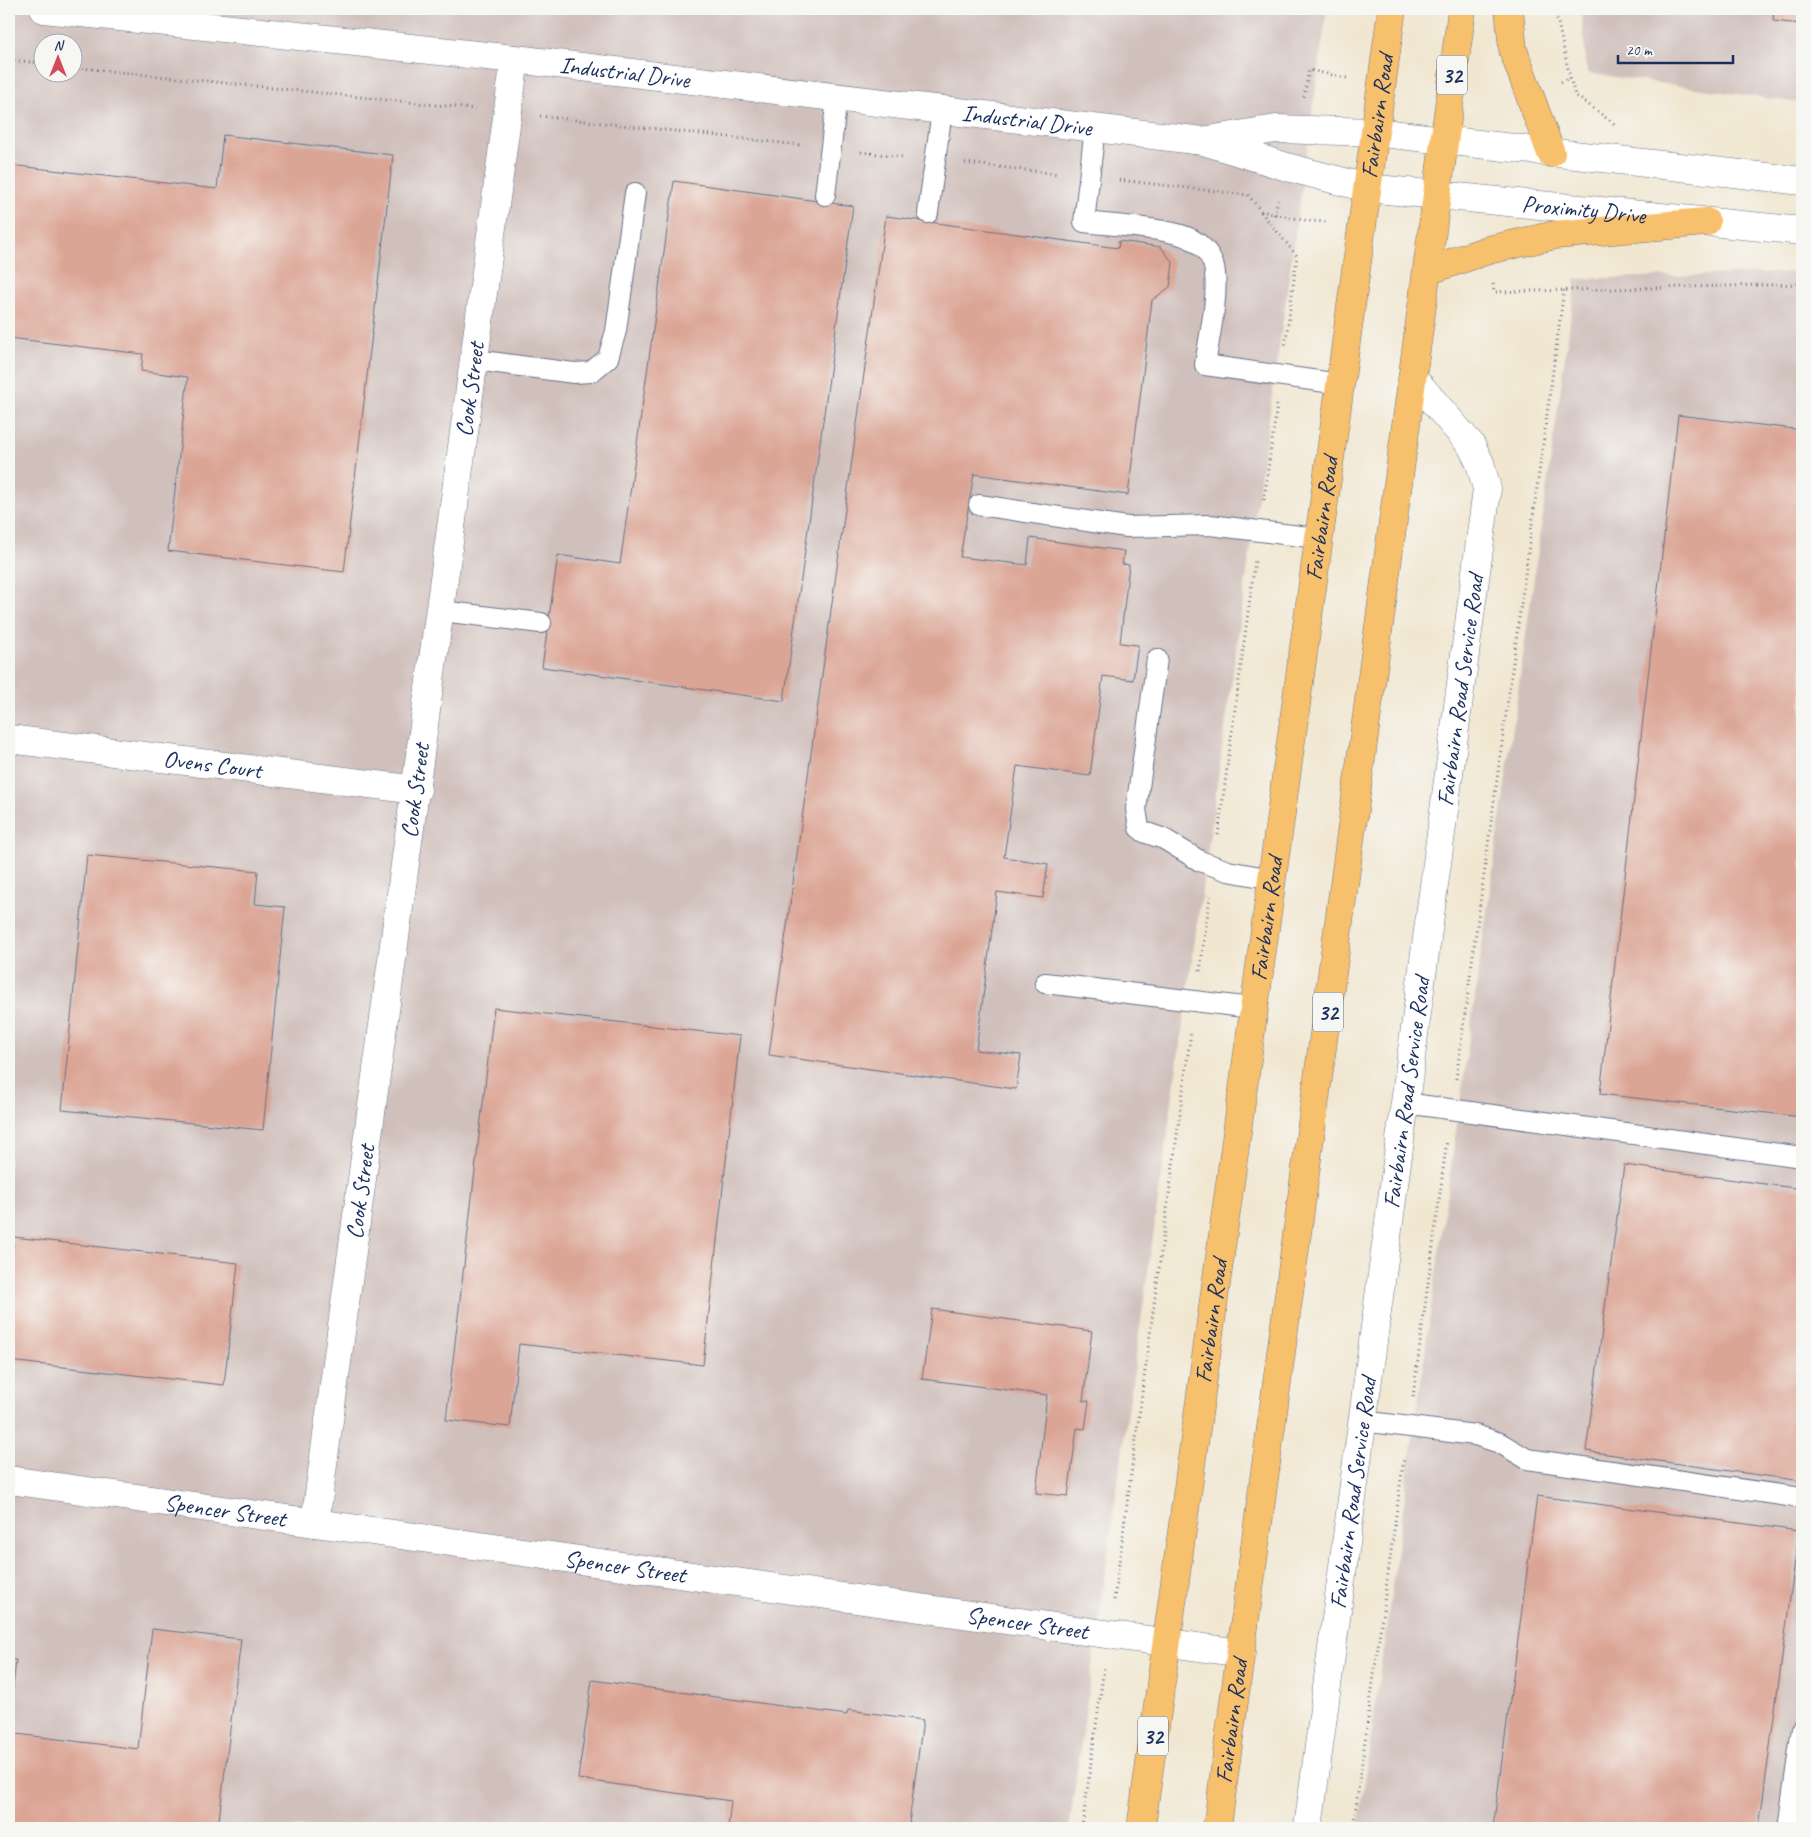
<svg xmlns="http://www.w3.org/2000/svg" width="1811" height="1837" viewBox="0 0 1811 1837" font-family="Caveat,sans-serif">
<rect width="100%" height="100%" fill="#f6f6f2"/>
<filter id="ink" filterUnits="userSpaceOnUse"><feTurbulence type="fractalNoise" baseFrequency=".02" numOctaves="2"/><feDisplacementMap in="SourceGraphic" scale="10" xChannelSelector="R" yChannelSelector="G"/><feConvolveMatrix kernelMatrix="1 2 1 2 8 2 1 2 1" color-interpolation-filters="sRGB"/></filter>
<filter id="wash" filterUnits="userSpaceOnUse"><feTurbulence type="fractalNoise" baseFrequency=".0096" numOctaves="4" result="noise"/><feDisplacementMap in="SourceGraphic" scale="20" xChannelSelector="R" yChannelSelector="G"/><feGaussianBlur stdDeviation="1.12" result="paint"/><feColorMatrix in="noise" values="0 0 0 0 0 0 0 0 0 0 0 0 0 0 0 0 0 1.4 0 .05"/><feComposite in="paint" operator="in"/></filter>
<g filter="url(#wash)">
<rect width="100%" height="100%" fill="#f1e7d1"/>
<!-- industrial -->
<g fill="#d0c0bc" fill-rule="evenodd">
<path d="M9 9H1327L1069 1828H9ZM42 42H72V72H42Z"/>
<path d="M1581 9H1802V103L1587 73Z"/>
<path d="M1802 272V1828H1358L1576 279Z"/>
</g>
<g id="blocks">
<!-- building -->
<g fill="#dba595">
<path d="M1774 9H1802V24L1773 21Z"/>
<path d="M223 135 393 155 344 572 168 551 188 377 141 371 143 354 9 338V165L217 189Z"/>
<path d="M674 181 853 206 784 701 542 667 558 555 620 564Z"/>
<path d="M886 216 1118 248 1119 241 1161 247 1173 263 1170 287 1152 300 1128 495 974 474 960 557 1027 565 1030 538 1124 551 1122 564 1129 565 1120 643 1138 645 1133 680 1103 676 1090 776 1017 766 1004 857 1048 864 1043 898 997 892 976 1050 1021 1055 1016 1089 769 1055Z"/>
<path d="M1678 415 1802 430V1117L1600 1094Z"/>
<path d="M87 855 258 871 255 904 285 907 263 1130 62 1110Z"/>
<path d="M494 1008 740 1036 703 1365 519 1344 510 1427 446 1420Z"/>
<path d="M1624 1165 1802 1189V1481L1586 1451Z"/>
<path d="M14 1237 238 1263 224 1385 9 1361V1282Z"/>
<path d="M932 1309 1092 1331 1083 1401H1089L1085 1429 1077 1428 1068 1496 1036 1493 1047 1395 922 1379Z"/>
<path d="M1537 1496 1799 1531 1759 1828H1493Z"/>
<path d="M152 1629 241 1639 218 1828H9V1733L138 1749Z"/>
<path d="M9 1659 16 1660 10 1715H9Z"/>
<path d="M592 1680 847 1715 848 1710 923 1720 909 1823 939 1828H728L731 1801 578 1779Z"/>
</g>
</g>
</g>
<g filter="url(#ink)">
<use href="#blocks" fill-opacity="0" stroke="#666f86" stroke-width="1"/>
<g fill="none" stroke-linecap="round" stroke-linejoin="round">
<!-- lane casing -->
<g stroke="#666f86" stroke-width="22">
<g id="lane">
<path d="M1095 128 1084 222C1109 225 1173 228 1193 240 1205 247 1214 259 1215 273 1218 301 1209 337 1205 365L1340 384"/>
<path d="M825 195 837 98"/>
<path d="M928 213 942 110"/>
<path d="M475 360 574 373 591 372 608 358 616 331 635 193"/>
<path d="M979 505 1127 527 1210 525 1317 538"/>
<path d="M441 611 541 623"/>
<path d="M1157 659 1136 809 1139 828 1144 832 1164 839 1200 861 1228 871 1272 879"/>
<path d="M1045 983 1252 1008"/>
<path d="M1405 1103 1802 1157"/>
<path d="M1362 1421 1475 1435 1500 1443 1527 1459 1802 1498"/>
<path d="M1788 1828 1802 1728"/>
</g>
</g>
<!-- street casing -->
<g stroke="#666f86" stroke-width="29">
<g id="street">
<path id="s1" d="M44 9 515 59 1203 141 1287 167 1367 188 1802 231"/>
<path d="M1208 140 1276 129 1374 132 1802 181"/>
<path id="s2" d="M9 739 417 790"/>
<path id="s3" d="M9 1480 1241 1653"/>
<path id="s4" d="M315 1523 515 59"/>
<path id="s5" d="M1308 1828 1487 489 1480 463 1471 445 1414 379"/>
</g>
</g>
<!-- primary casing -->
<g stroke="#666f86" stroke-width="29">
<g id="primary">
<path d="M1509 9 1513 50 1551 153"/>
<path d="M1427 271 1488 250 1555 235 1706 222"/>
<path id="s6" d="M1141 1828 1392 9"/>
<path id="s7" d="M1217 1828 1462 9"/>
</g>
</g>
<!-- path -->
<g stroke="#666f86" stroke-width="3" stroke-dasharray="1 4" stroke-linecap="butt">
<path d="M1555 9 1570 78"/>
<path d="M9 60 42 63"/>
<path d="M72 67 475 109"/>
<path d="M1561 82 1570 78 1575 95 1616 125"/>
<path d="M1304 97 1309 70 1347 78"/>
<path d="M540 116 800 145"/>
<path d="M861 152 904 157"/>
<path d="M965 163 1059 174"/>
<path d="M1119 180 1248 195 1261 211 1308 221 1328 222"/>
<path d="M1261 212 1297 256 1285 347"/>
<path d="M1274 215 1278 200"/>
<path d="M1493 284 1494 292 1802 284"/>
<path d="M1264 500 1277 405"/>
<path d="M1218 835 1255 561"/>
<path d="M1200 971 1210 896"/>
<path d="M1456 1079 1564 290"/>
<path d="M1413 1397 1447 1140"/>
<path d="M1114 1600 1191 1032"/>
<path d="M1082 1828 1104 1668"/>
<path d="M1353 1828 1404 1457"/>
</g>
<!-- lane -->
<use href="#lane" stroke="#fff" stroke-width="20"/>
<!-- street -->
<use href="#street" stroke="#fff" stroke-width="28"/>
<!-- primary -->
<use href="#primary" stroke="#f7c06c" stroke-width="28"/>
</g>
</g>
<g text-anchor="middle" stroke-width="4" stroke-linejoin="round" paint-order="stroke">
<!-- shield labels -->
<g fill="#f6f6f2" stroke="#5d6b8a" stroke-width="1">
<rect x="1437" y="55.5" width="30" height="39" rx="4"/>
<rect x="1313" y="992.5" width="30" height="39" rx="4"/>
<rect x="1138" y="1716.5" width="30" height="39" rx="4"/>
</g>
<g font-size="22" font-weight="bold" fill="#1b2f5e">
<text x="1452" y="83">32</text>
<text x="1328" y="1020">32</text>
<text x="1153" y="1744">32</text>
</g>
<!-- street labels -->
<g font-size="24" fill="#1b2f5e" stroke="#f6f6f2">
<text dy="8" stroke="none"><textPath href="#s1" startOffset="584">Industrial Drive</textPath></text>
<text dy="8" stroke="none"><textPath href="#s6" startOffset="1728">Fairbairn Road</textPath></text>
<text dy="8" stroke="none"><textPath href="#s1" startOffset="989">Industrial Drive</textPath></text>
<text dy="8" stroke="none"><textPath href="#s1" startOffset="1555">Proximity Drive</textPath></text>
<text dy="8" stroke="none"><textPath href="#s4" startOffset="1144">Cook Street</textPath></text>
<text dy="8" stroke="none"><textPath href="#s6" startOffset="1322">Fairbairn Road</textPath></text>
<text dy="8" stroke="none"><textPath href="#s5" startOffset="1148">Fairbairn Road Service Road</textPath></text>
<text dy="8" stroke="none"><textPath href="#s2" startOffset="205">Ovens Court</textPath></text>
<text dy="8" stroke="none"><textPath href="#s4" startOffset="739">Cook Street</textPath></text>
<text dy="8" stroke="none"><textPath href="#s6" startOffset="918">Fairbairn Road</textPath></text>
<text dy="8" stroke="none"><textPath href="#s5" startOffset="742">Fairbairn Road Service Road</textPath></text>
<text dy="8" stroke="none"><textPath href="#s4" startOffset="334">Cook Street</textPath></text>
<text dy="8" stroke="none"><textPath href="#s6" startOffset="512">Fairbairn Road</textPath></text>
<text dy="8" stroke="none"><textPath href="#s5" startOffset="338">Fairbairn Road Service Road</textPath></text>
<text dy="8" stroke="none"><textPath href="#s3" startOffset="218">Spencer Street</textPath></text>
<text dy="8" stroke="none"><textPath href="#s3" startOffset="622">Spencer Street</textPath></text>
<text dy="8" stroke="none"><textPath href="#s3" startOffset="1028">Spencer Street</textPath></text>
<text dy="8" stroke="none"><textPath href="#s7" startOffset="108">Fairbairn Road</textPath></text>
</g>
</g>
<!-- margin -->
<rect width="1811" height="1837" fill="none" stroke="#f6f6f2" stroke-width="30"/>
<!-- north arrow -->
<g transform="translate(58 58)"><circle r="24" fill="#f6f6f2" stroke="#9ea6b7"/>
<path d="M0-4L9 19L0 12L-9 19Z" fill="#d1495b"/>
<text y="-8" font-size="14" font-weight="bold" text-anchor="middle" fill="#1b2f5e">N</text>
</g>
<!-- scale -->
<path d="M1618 55v8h115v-8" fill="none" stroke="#1b2f5e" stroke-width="2.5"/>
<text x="1626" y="55" font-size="15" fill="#1b2f5e" stroke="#f6f6f2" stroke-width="4" paint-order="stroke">20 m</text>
</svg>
